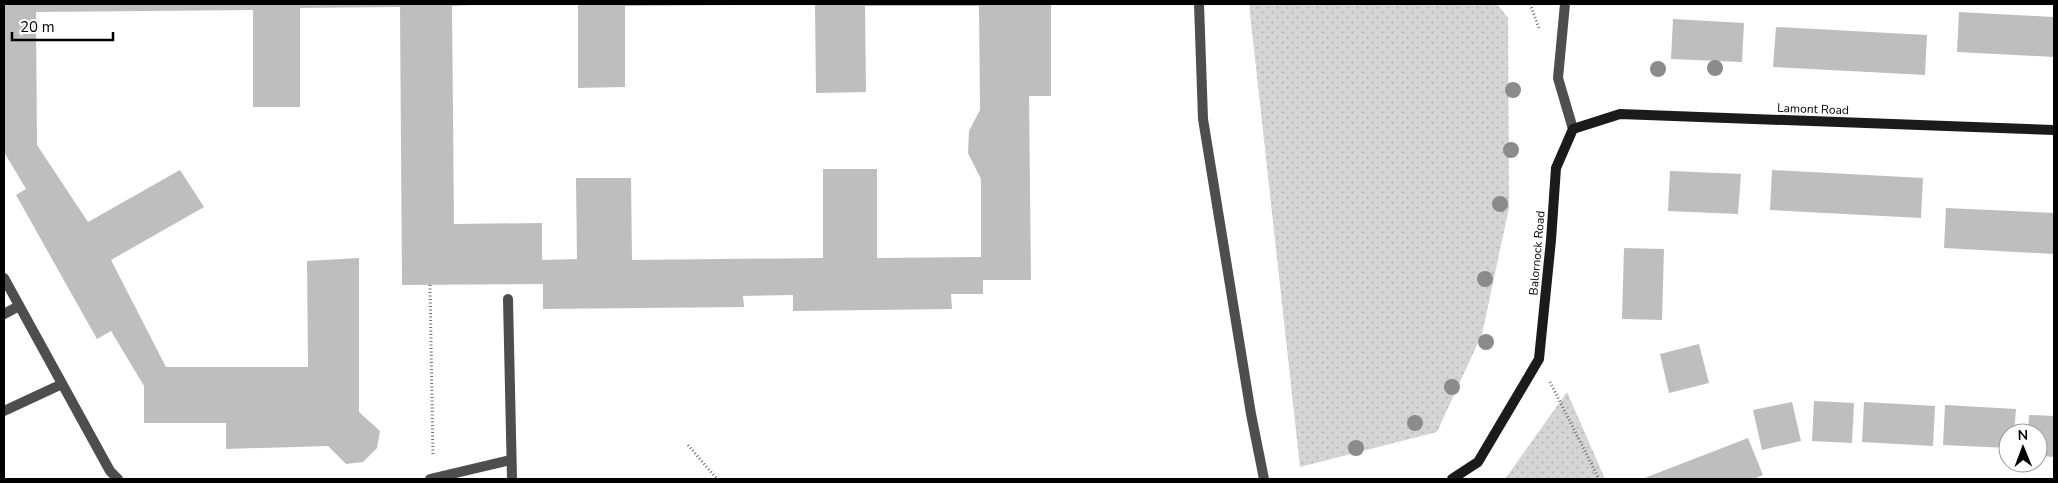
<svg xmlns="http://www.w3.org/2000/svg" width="2058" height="483" viewBox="0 0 2058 483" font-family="'Nunito Sans',sans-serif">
<defs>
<pattern id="grass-dots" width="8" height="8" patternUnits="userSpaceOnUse" patternTransform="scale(1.25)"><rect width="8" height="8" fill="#d5d5d5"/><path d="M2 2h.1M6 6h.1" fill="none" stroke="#b5b5b5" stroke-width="1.8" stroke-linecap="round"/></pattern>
</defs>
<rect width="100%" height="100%" fill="#fff"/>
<!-- grass -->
<g fill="url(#grass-dots)">
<path d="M1249 4H1497L1508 18 1509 208 1482 334 1437 432 1300 467Z"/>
<path d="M1567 392 1605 479H1505Z"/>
</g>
<!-- building -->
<g fill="#bebebe">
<path d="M4 4H492L452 6 454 224 542 223V260L577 259 576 178H631L632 260 823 258V169H877V258L981 257V179L968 153 969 131 980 110 979 6H865L866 92 816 93 815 4H1051V96H1029L1031 280H983V294H951L952 309 793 311V295L743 296 744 307 543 309V284L402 285 400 7 300 8V107H253V10L36 12 37 145 88 222 180 170 204 207 111 260 166 367H308L307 261 359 258V412L380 431 377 448 363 462 346 464 328 446 226 449V423H144V386L111 331 97 339 16 195 26 189 4 152Z"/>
<path d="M578 4H744V5L625 6V87L578 88Z"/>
<path d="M1959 12 2054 17V57L1957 52Z"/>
<path d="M1673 19 1744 23 1742 62 1671 59Z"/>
<path d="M1776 27 1927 35 1925 75 1773 67Z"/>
<path d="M1772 170 1923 178 1921 218 1770 210Z"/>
<path d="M1670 171 1741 174 1738 214 1668 211Z"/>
<path d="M1946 208 2054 213V254L1944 248Z"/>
<path d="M1624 248 1664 249 1662 320 1622 319Z"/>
<path d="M1699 344 1709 383 1669 393 1660 354Z"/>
<path d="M1814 401 1854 403 1852 443 1812 441Z"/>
<path d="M1792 402 1801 441 1762 450 1753 410Z"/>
<path d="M1864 402 1935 406 1933 446 1862 442Z"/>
<path d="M1945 405 2016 409 2014 433H2008V448L1943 445Z"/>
<path d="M2029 415 2054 416V457L2038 456V433H2028Z"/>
<path d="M1748 438 1763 475 1753 479H1642Z"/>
</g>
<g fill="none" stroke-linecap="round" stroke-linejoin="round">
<!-- path -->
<g stroke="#707070" stroke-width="3" stroke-dasharray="1 2.5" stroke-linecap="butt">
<path d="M1530 4 1539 28"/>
<path d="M430 285 433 455"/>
<path d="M1550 382 1599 479"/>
<path d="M688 445 717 479"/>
</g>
<!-- lane -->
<g stroke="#4e4e4e" stroke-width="10">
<path d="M1199 4 1203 119 1251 414 1264 479"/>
<path d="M4 278 110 471 118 479"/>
<path d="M508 299 512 479"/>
<path d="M4 314 19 306"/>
<path d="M4 411 62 384"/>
<path d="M430 479 510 460"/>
</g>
<!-- street -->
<path stroke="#4e4e4e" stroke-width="10" d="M1565 4 1558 78 1573 129"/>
<!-- secondary -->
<path stroke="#1b1b1b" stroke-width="10" d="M1452 479 1478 462 1539 359 1551 240 1556 168 1573 129 1620 114 2054 130"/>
</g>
<!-- trees -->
<g fill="#8b8b8b">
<circle cx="1715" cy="68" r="8"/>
<circle cx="1658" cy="69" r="8"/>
<circle cx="1513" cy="90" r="8"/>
<circle cx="1511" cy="150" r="8"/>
<circle cx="1500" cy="204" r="8"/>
<circle cx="1485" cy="279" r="8"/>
<circle cx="1486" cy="342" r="8"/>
<circle cx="1452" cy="387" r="8"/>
<circle cx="1415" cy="423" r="8"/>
<circle cx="1356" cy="448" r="8"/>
</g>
<g text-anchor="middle" stroke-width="4" stroke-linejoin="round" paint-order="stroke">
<!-- street labels -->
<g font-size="12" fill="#000" stroke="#fff">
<text transform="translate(1813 109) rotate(2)" y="4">Lamont Road</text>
<text transform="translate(1537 253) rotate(-85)" y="4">Balornock Road</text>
</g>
</g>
<!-- border -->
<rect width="2058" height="483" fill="none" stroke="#000000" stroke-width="10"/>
<!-- north arrow -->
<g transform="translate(2023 448) rotate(359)"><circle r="24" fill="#ffffff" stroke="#999999"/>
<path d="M0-4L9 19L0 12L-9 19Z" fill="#000000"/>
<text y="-8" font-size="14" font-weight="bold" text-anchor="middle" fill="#000000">N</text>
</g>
<!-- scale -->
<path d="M12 32v8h101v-8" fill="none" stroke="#000000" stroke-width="2.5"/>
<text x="20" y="32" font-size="15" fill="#000000" stroke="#ffffff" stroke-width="4" paint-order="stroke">20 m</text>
</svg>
